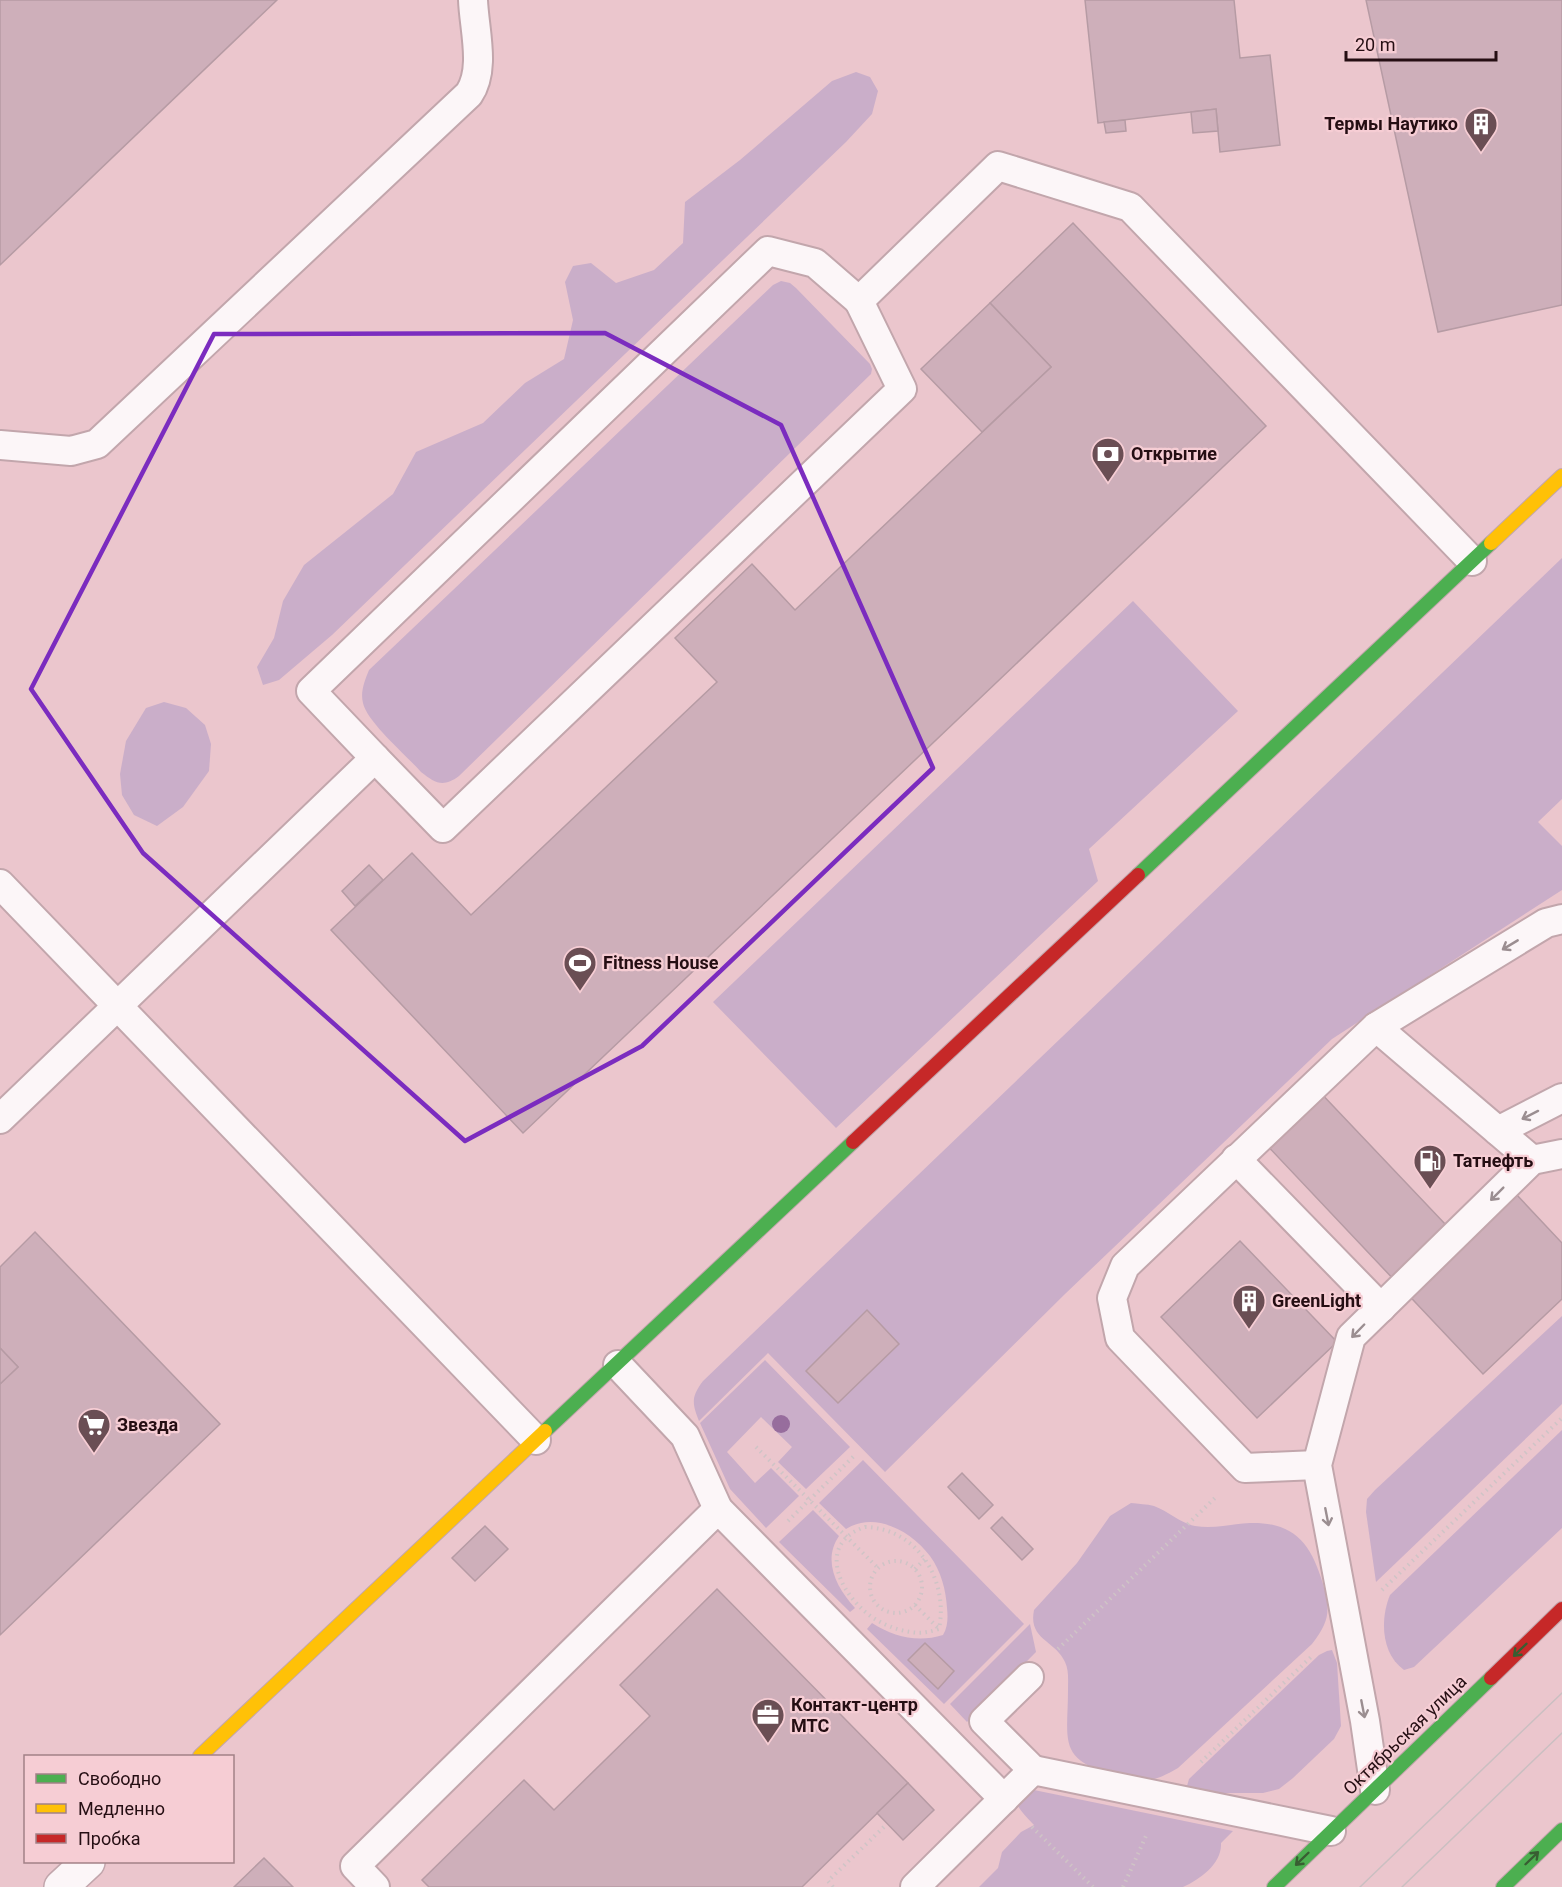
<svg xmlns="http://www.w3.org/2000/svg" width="1562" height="1887" viewBox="0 0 1562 1887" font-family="Roboto,sans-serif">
<rect width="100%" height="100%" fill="#ebc6cd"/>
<!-- green -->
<g fill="#caaec9">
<path d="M856 72 870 77 878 91 872 114 846 142 332 635 279 680 263 685 257 667 274 638 283 601 304 565 393 494 416 452 483 423 525 383 564 359 573 320 565 282 573 266 591 263 616 283 654 270 683 243 685 202 740 160 832 81Z"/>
<path d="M781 281 790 283 796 288 870 364 872 369 871 374 459 776C443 788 435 783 421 772 407 756 367 722 363 703 360 692 365 680 369 670L773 285Z"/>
<path d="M1562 558V799L1538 822 1562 846V890L1332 1039 1065 1294 885 1472 768 1353 699 1421C692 1403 691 1397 703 1381Z"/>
<path d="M1133 601 1238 711 1089 849 1098 881 836 1128 713 1002Z"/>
<path d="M164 702 186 708 205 725 211 744 209 771 183 807 157 826 134 815 122 795 120 774 126 741 146 708Z"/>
<path d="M1562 1316V1404L1376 1582 1366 1512 1367 1499 1375 1490Z"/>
<path d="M765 1360 850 1447 806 1489 778 1462 792 1447 761 1417 727 1452 755 1483 771 1468 799 1496 766 1528 730 1489 700 1423Z"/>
<path d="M1562 1430V1528L1414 1667 1404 1670C1381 1654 1380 1619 1390 1595Z"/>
<path d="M863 1460 1024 1624 944 1704 867 1629 872 1623C894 1637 918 1643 943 1635 948 1627 948 1617 947 1608 946 1590 941 1571 930 1556 911 1531 875 1511 846 1529L819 1503Z"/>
<path d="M1131 1503C1138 1504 1147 1504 1154 1506 1168 1511 1180 1523 1195 1526 1214 1529 1231 1524 1250 1523 1295 1522 1311 1544 1323 1584 1331 1611 1329 1622 1312 1644L1178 1768C1150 1784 1144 1783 1113 1774 1057 1760 1068 1739 1068 1690 1068 1681 1069 1670 1065 1662 1055 1640 1028 1640 1034 1610L1077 1563 1110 1516Z"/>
<path d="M813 1510 839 1536C822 1561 837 1588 855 1608L850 1612 779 1542Z"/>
<path d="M1030 1624 1036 1652 967 1722 950 1704Z"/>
<path d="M1332 1650 1337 1663 1341 1726 1334 1739 1293 1778 1279 1789 1263 1793H1207L1191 1790 1187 1786 1189 1779 1319 1655 1327 1651Z"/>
<path d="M1017 1775 1034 1790 1233 1831 1221 1843C1222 1864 1200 1879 1183 1887H979L998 1868 1002 1852 1021 1832 1034 1825C1013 1803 1015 1805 1017 1775Z"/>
</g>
<!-- building -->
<g fill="#ceafba" stroke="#b69ba4" stroke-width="1.5">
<path d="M0 0H277L0 265Z"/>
<path d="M1085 0H1234L1240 58 1270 55 1280 145 1220 152 1216 109 1098 123Z"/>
<path d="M1366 0H1562V305L1438 332Z"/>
<path d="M1216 109 1218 131 1193 133 1191 112Z"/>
<path d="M1125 120 1126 131 1106 133 1104 122Z"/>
<path d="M1073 223 1266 426 523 1133 331 930 412 853 471 915 717 682 675 638 752 564 795 610 1051 367 990 303Z"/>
<path d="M990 303 1051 367 982 432 921 369Z"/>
<path d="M369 865 383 880 355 906 342 891Z"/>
<path d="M1316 1088 1446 1225 1499 1176 1562 1243V1299L1483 1374 1262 1140Z"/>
<path d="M35 1232 220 1424 0 1635V1384L18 1367 0 1348V1267Z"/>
<path d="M1240 1241 1337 1342 1257 1418 1161 1317Z"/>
<path d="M867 1310 899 1344 838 1403 806 1371Z"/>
<path d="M0 1348 18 1367 0 1384Z"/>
<path d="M962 1473 993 1505 979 1519 948 1487Z"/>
<path d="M1002 1517 1033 1549 1022 1560 991 1528Z"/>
<path d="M485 1526 508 1549 475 1581 452 1558Z"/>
<path d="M717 1589 908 1783 802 1887H429L422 1880 524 1780 554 1810 650 1716 620 1685Z"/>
<path d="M925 1643 954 1671 938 1689 908 1660Z"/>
<path d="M908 1783 934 1810 903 1840 877 1813Z"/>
<path d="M264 1858 293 1887H234Z"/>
</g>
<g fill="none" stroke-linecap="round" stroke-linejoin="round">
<!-- lane casing -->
<g stroke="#c2a6ac" stroke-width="32">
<g id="lane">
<path d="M0 445 71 451 97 444 469 94C486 69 474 29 473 0"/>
<path d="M375 758 311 691 768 251 815 263 859 301"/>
<path d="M0 884 536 1440"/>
<path d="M1376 1027 1546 923 1562 919"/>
<path d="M0 1119 375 758 443 828 902 389 859 301 998 166 1130 207 1472 561"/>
<path d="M1498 1131 1562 1098"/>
<path d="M1236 1159 1381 1308"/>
<path d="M618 1365 685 1436 718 1509"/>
<path d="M1317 1465 1245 1468 1120 1338 1112 1298 1125 1266 1376 1027 1532 1160"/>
<path d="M1029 1677 984 1721 1033 1770"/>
<path d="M1375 1790 1365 1721 1317 1465 1351 1337 1532 1160 1562 1154"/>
<path d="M375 1887 355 1866 718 1509 1004 1799"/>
<path d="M915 1887 1033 1770 1331 1831"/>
</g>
</g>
<!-- street casing -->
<g stroke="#c2a6ac" stroke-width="36">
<path id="street" d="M61 1887 88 1862"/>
</g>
<!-- fast casing -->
<g stroke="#c2a6ac" stroke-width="16">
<g id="fast">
<path d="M1138 875 1491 543"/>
<path d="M545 1431 853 1142"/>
<path d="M1274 1887 1491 1678"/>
<path d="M1503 1887 1562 1830"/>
</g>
</g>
<!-- slow casing -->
<g stroke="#c2a6ac" stroke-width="16">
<g id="slow">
<path d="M1491 543 1562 476"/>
<path d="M200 1756 545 1431"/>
</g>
</g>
<!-- jam casing -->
<g stroke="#c2a6ac" stroke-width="16">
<g id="jam">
<path d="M853 1142 1138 875"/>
<path d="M1491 1678 1562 1609"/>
</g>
</g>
<!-- path -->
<g stroke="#cfc4c6" stroke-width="4" stroke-dasharray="1.5 4.5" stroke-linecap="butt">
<path d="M756 1447 878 1568"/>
<path d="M788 1521 854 1456"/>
<path d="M865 1527C917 1528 949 1580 939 1629 929 1632 921 1634 911 1632 894 1630 874 1621 861 1608 835 1583 821 1542 865 1527Z"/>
<circle cx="896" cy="1587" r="26"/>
<path d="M915 1569 925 1559"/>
<path d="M1382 1590 1562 1418"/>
<path d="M915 1605 938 1628"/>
<path d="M1058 1649 1217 1496"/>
<path d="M1201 1762 1311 1657"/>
<path d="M1032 1827 1093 1887"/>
<path d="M833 1887 828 1881 887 1824"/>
<path d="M1123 1887 1146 1836"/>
</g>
<!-- lane -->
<use href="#lane" stroke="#fcf6f8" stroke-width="28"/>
<!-- street -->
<use href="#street" stroke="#fcf6f8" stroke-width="33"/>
<!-- fast -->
<use href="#fast" stroke="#4caf50" stroke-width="14"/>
<!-- slow -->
<use href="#slow" stroke="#ffc107" stroke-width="14"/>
<!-- jam -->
<use href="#jam" stroke="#c62828" stroke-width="14"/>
<!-- tram -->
<g stroke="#cabfc1" stroke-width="1.5">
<path d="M1360 1887 1562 1693"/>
<path d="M1402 1887 1562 1733"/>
</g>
</g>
<!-- trees -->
<circle fill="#976d9d" cx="781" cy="1424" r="9"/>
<!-- one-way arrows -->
<defs><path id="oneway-shaft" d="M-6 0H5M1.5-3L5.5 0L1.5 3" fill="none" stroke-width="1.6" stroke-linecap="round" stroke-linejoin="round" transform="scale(1.5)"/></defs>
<g stroke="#9b8e91">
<use href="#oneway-shaft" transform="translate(1510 945) rotate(149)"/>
<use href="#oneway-shaft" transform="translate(1530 1115) rotate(153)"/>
<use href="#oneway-shaft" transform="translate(1497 1194) rotate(135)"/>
<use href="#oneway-shaft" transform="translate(1358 1331) rotate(134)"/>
<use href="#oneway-shaft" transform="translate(1327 1517) rotate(79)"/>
<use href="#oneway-shaft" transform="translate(1363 1709) rotate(79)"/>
</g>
<g stroke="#385e32">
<use href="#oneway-shaft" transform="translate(1520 1650) rotate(136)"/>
<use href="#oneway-shaft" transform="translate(1532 1858) rotate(-44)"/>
<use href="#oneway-shaft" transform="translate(1302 1859) rotate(136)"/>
</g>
<!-- marked area -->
<path fill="none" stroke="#7b2cbf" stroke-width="4.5" stroke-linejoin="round" d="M605 333 781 425 933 768 642 1046 465 1141 143 853 31 689 214 334Z"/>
<!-- icons -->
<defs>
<g id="building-pin" transform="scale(1.725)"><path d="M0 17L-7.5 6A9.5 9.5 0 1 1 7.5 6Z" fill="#6a4e54" stroke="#f6cdd4"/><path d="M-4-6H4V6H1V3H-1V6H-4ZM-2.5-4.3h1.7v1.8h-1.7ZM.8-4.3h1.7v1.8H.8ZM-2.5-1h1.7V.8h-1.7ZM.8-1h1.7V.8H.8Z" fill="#fff"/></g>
<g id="bank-pin" transform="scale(1.725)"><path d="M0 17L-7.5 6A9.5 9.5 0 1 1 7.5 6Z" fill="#6a4e54" stroke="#f6cdd4"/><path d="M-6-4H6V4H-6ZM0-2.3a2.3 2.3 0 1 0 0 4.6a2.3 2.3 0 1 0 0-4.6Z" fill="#fff"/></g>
<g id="stadium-pin" transform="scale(1.725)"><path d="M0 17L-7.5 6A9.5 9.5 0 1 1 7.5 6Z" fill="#6a4e54" stroke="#f6cdd4"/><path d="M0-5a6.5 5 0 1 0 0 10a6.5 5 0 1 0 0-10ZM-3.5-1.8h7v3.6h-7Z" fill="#fff"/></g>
<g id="fuel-pin" transform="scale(1.725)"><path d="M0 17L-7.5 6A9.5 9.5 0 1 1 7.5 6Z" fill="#6a4e54" stroke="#f6cdd4"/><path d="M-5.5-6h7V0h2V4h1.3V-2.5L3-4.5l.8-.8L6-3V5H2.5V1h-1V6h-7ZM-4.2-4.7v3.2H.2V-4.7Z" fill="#fff"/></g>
<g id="supermarket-pin" transform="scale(1.725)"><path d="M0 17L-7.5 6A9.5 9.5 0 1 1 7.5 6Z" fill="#6a4e54" stroke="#f6cdd4"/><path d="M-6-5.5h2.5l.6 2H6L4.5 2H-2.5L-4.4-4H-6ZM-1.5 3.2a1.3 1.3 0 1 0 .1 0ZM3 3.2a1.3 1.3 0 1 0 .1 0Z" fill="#fff"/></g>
<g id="office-pin" transform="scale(1.725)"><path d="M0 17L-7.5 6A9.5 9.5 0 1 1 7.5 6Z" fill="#6a4e54" stroke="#f6cdd4"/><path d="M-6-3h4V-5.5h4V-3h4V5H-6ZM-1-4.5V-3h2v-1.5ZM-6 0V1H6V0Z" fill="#fff"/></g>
</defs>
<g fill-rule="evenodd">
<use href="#building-pin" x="1481" y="124"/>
<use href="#bank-pin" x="1108" y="454"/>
<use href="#stadium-pin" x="580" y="963"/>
<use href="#fuel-pin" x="1430" y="1161"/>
<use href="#building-pin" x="1249" y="1301"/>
<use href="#supermarket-pin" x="94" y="1425"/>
<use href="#office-pin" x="768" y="1715"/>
</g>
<g text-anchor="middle" stroke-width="4.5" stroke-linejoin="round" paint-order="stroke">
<!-- poi labels -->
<g font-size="18" font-weight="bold" fill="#250e13" stroke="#f6cdd4" text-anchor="start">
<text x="1458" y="130" text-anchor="end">Термы Наутико</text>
<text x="1131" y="460">Открытие</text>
<text x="603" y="969">Fitness House</text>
<text x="1453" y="1167">Татнефть</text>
<text x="1272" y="1307">GreenLight</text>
<text x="117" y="1431">Звезда</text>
<text x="791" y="1711">Контакт-центр<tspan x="791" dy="21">МТС</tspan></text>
</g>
<!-- street labels -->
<g font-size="18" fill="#250e13" stroke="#f6cdd4">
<text transform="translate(1405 1735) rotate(-44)" y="6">Октябрьская улица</text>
</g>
</g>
<!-- legend -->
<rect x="24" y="1755" width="210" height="108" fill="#f6cdd4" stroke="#a28187" stroke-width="1.5"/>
<rect x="36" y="1774" width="30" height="9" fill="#4caf50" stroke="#a28187" stroke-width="1.5"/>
<text x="78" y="1785" font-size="18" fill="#250e13">Свободно</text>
<rect x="36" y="1804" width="30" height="9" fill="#ffc107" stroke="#a28187" stroke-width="1.5"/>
<text x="78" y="1815" font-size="18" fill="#250e13">Медленно</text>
<rect x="36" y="1834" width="30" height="9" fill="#c62828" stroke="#a28187" stroke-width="1.5"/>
<text x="78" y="1845" font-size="18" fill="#250e13">Пробка</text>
<!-- scale -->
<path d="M1346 51v9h150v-9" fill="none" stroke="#250e13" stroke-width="3"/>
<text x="1355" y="51" font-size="18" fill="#250e13" stroke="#f6cdd4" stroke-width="4.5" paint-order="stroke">20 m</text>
</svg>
